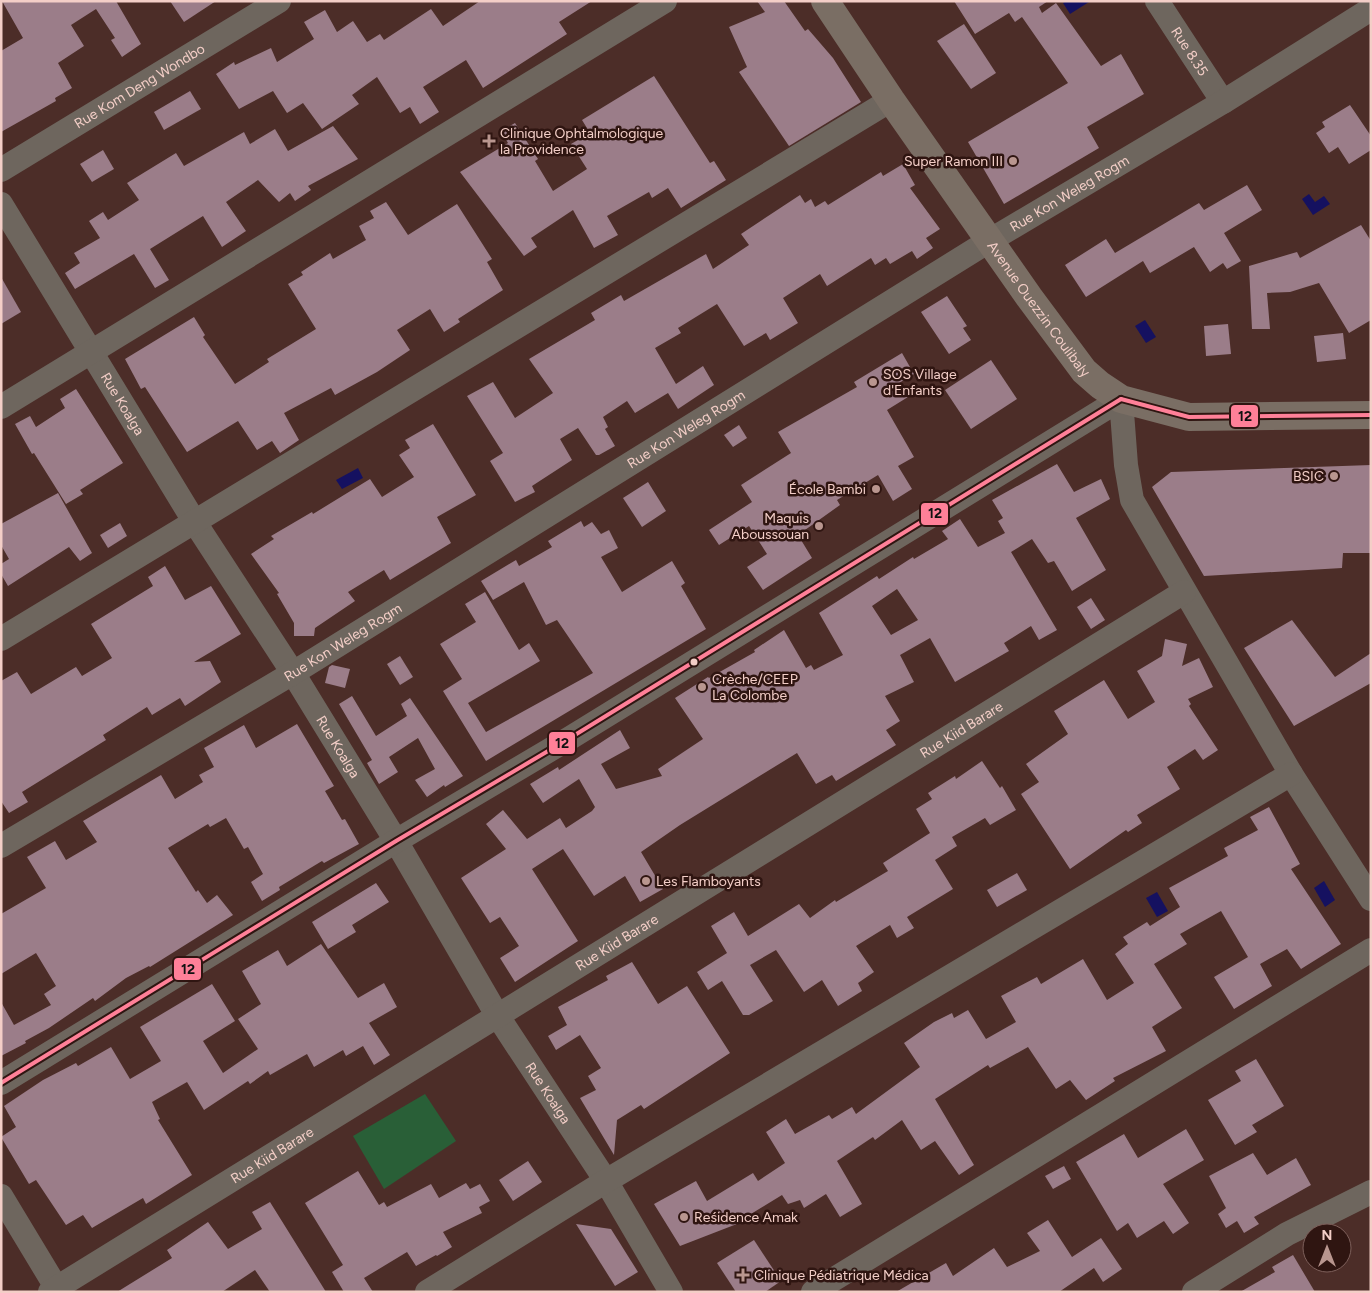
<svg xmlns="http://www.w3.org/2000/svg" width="1372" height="1293" viewBox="0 0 1372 1293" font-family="Figtree,sans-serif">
<rect width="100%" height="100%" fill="#4c2d28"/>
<!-- green -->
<path fill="#295f37" d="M425 1094 456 1141 384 1189 353 1136Z"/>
<!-- water -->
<g fill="#151160">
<path d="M1066 1H1089V2L1070 14 1063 3Z"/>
<path d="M1309 194 1315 202 1324 196 1330 204 1313 215 1302 199Z"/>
<path d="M1145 320 1156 337 1146 343 1135 326Z"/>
<path d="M358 468 363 478 342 489 336 480Z"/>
<path d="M1324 881 1335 900 1325 907 1314 888Z"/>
<path d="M1157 892 1168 911 1157 917 1146 898Z"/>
</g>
<!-- building -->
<g fill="#9b7d89" fill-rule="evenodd">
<path d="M2 1H116L141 44 122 57 111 40 115 38 96 9 71 25 84 46 58 63 72 88 55 98 56 101 1 132V51L23 38Z"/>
<path d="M170 1H216L184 22Z"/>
<path d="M480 1H592L559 22 567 34 483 88 466 60 423 87 439 112 420 124 410 107 400 113 377 77 352 95 359 104 322 129 303 103 287 113 273 91 239 109 216 74 234 62 235 65 271 48 277 62 314 39 304 22 325 10 337 32 353 21 367 42 380 34 384 40 431 9 443 26Z"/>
<path d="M757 1H784L805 31 808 29 833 58 861 102 789 146 739 72 747 67 729 27 765 12Z"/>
<path d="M954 1H1048L1039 7 1042 13 1056 3 1101 66 1121 54 1144 94 1087 127 1099 148 1004 204 968 142 1068 83 1022 17 1015 22 1009 13 975 34Z"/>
<path d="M964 24 996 73 971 89 937 41Z"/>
<path d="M654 76 710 163 714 161 726 180 681 208 668 188 652 198 649 192 607 216 618 235 594 248 573 210 531 238 537 247 524 256 460 172 508 143 501 131 515 123 538 159 535 161 553 191 587 169 571 144 590 133 582 120Z"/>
<path d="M190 91 201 109 164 130 154 112Z"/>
<path d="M1350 105 1371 136V150L1349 164 1338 147 1329 153 1316 133 1325 127 1322 122Z"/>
<path d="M333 126 358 159 308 186 311 190 295 201 290 193 279 202 258 180 226 202 246 231 222 247 203 216 150 249 169 280 155 288 134 254 75 289 65 273 80 263 74 253 100 238 89 221 103 212 108 220 139 200 127 183 176 153 184 166 244 132 250 144 275 129 288 151Z"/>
<path d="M103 150 114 169 92 182 80 164Z"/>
<path d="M903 164 915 185 910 188 940 229 926 238 933 248 917 259 912 251 890 264 886 258 875 265 871 258 827 286 820 274 783 298 798 323 770 340 766 333 744 346 717 304 678 328 681 333 655 348 676 384 703 366 714 385 678 409 668 393 635 413 627 401 603 417 608 427 605 429 615 446 599 455H596L578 428 560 439 572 460 532 486 535 492 515 502 490 461 503 453 467 396 493 382 515 418 553 393 529 359 595 320 591 313 621 295 624 301 706 254 713 269 749 245 741 234 800 195 805 203 811 199 815 207 825 201 828 205 881 172 883 176Z"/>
<path d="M1247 185 1262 210 1224 233 1241 261 1227 269 1223 263 1210 272 1194 247 1150 273 1143 261 1086 297 1065 265 1106 239 1115 253 1199 203 1204 210Z"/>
<path d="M386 202 408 235 457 204 492 259 487 262 503 290 458 319 460 322 444 332 430 309 397 330 410 350 377 372 335 395 331 388 284 413 299 440 280 453 272 441 257 450 238 421 187 452 145 387 141 389 125 359 194 317 205 335 203 337 235 384 269 362 267 359 316 329 288 284 303 275 301 272 330 253 333 259 366 240 359 226 374 218 370 211Z"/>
<path d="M1361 225 1371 241V320L1349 333 1319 283 1290 292 1267 293 1270 329H1252L1249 266 1297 252 1300 258Z"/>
<path d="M1 277 21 312 1 324Z"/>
<path d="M947 296 967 326 963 328 971 340 949 354 921 312Z"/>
<path d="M1228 324 1231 354 1206 356 1204 326Z"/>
<path d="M1343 333 1346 359 1317 362 1314 336Z"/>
<path d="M902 353 914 374 899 383 908 397 887 410 914 457 898 466 912 489 893 501 878 475 837 500 840 505 798 535 812 558 763 590 747 567 767 554 749 526 719 545 709 530 752 502 741 485 791 453 778 432 857 387 854 382Z"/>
<path d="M991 360 1017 399 971 429 945 390Z"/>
<path d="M76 389 123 463 80 490 83 494 66 504 34 453 32 454 15 424 30 416 36 427 65 408 60 399Z"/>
<path d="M433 424 476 495 437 517 451 543 390 580 384 570 348 592 355 601 315 628 314 636H294V623L277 594 279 593 251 554 274 539 271 536 312 512 313 514 370 479 382 497 414 477 399 455 410 448 405 440Z"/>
<path d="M739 425 747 438 733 447 724 435Z"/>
<path d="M1057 464 1074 492 1101 479 1110 499 1076 518 1106 570 1072 591 1054 561 1048 563 1032 539 1011 552 1057 630 1039 640 1031 626 1004 643 1009 651 955 682 930 638 900 655 914 682 885 696 900 721 886 730 896 745 836 781 832 775 816 784 797 753 680 825 641 852 663 889 640 902 625 876 594 896 563 849 532 869 578 941 515 982 500 958 519 946 500 917 490 923 461 878 506 849 486 824 503 810 527 839 560 818 566 828 592 811 595 807 579 779 543 803 530 784 558 767 559 770 620 730 630 748 601 764 616 789 662 776 658 769 703 739 675 698 708 677 709 678 755 652 754 650 784 630 806 668 811 665 814 670 843 655 819 613 877 576 879 579 913 557 914 559 948 539 942 531 960 519 978 547 1005 533 998 521 1003 518 992 500ZM897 589 918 620 891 635 872 606Z"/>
<path d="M1371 465V553H1343L1342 568 1204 576 1152 487 1171 472Z"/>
<path d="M648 482 666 511 642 527 623 498Z"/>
<path d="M58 493 92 553 80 561 69 547 8 586 1 574V564L9 559 1 545V524Z"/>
<path d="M581 521 584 527 592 522 601 534 609 530 618 548 601 557 622 592 672 561 685 583 681 586 706 629 486 761 443 691 462 679 440 644 476 622 465 604 485 592 519 650 529 643 540 661 468 703 486 732 593 673 557 620 546 625 524 582 493 600 481 581 516 560 519 566 552 547 548 541Z"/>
<path d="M120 523 127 536 108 548 100 535Z"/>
<path d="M165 566 185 600 211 586 241 634 194 662 210 661 221 682 185 706 180 698 152 715 147 707 103 735 106 740 22 792 28 802 9 813 1 801V681L17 672 31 694 76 667 82 676 112 658 91 624 153 586 148 577Z"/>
<path d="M1091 598 1105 620 1091 629 1077 607Z"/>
<path d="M1292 620 1335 677 1371 653V683L1294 726 1244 648Z"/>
<path d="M1165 639 1187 644 1182 666 1199 658 1213 687 1188 699 1191 704 1189 706 1218 750 1203 760 1195 749 1167 767 1180 789 1137 815 1142 823 1128 832 1126 830 1070 869 1021 794 1039 782 1026 764 1068 734 1054 711 1104 680 1128 719 1155 702 1137 671 1162 656Z"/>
<path d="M400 656 413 677 400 685 387 664Z"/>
<path d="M332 665 350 669 345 688 325 683 329 667Z"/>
<path d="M352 696 376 736 407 716 401 704 410 698 463 776 445 787 444 785 427 797 415 780 435 769 418 738 389 757 398 772 379 784 367 763 372 760 339 704Z"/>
<path d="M297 724 334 786 325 791 342 820 345 819 359 844 324 863 322 861 279 887 280 890 262 901 251 882 263 874 248 847 244 849 226 818 210 827 208 824 168 848 196 892 198 890 207 903 217 895 233 915 150 967 149 966 126 978 95 1001 93 998 49 1028 25 1041 26 1043 1 1056V1002L14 1025 51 1005 44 994 56 986 36 953 1 974V914L46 888 27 857 55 841 66 860 97 842 83 821 161 775 175 799 203 782 199 775 214 767 204 748 244 725 256 748Z"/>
<path d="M982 761 1000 788 1002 786 1016 810 990 825 985 818 952 837 957 846 935 860 953 889 907 917 914 928 897 938 890 925 856 946 874 972 858 983 862 991 838 1006 822 980 804 992 776 950 750 965 773 1001 749 1015H743L722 981 708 990 697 972 727 953 711 926 734 912 748 936 799 904 810 918 835 900 836 902 888 871 883 863 930 833 916 809 932 799 928 793 955 776 956 779Z"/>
<path d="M1269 807 1300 864 1291 869 1341 944 1301 969 1287 949 1260 964 1272 986 1234 1009 1214 977 1248 957 1221 911 1180 934 1187 944 1154 964 1182 1008 1152 1027 1166 1051 1113 1078 1115 1081 1086 1100 1070 1080 1056 1089 1028 1047 990 1068 988 1065 935 1099 974 1165 959 1175 935 1141 921 1150 902 1120 875 1140 873 1137 837 1161 862 1204 840 1217 826 1194 804 1208 800 1200 788 1204 782 1195 741 1220 742 1222 680 1246 654 1204 696 1181 707 1201 753 1173 758 1181 785 1163 766 1132 786 1119 795 1134 829 1115 832 1119 852 1107 856 1114 920 1067 904 1043 934 1022 952 1013 954 1018 968 1010 986 1039 1016 1022 1001 996 1037 977 1041 984 1083 959 1107 1000 1134 983 1115 954 1128 944 1123 937 1147 922 1150 926 1180 907 1169 888 1228 856 1224 848 1258 830 1250 817Z"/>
<path d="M1017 873 1027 890 997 907 987 890Z"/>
<path d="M376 883 389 902 352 925 356 932 328 949 312 922Z"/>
<path d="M321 944 358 998 384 983 397 1007 369 1023 390 1055 374 1065 363 1046 346 1056 343 1050 314 1067 307 1054 270 1075 268 1071 250 1084 248 1081 204 1110 187 1082 152 1102 160 1119 158 1120 192 1175 146 1204 143 1198 92 1228 83 1215 66 1225 36 1180 29 1184 1 1137 16 1127 4 1106 43 1080 76 1063 78 1066 111 1047 130 1079 161 1061 140 1027 212 984 235 1021 203 1041 223 1073 258 1049 238 1019 261 1004 242 971 278 950 287 966Z"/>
<path d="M632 962 658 1004 687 986 730 1053 644 1109 641 1105 617 1120 614 1155 580 1098 596 1090 588 1076 601 1068 580 1035 556 1050 548 1036 567 1025 558 1007 608 980 606 976Z"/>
<path d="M1256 1059 1284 1106 1252 1125 1257 1132 1235 1145 1208 1100 1241 1081 1235 1071Z"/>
<path d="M1186 1129 1204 1160 1163 1184 1189 1223 1173 1234 1164 1221 1137 1238 1128 1223 1117 1231 1076 1162 1124 1134 1138 1158Z"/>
<path d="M1253 1153 1267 1175 1296 1158 1311 1185 1254 1217 1259 1224 1244 1233 1237 1221 1226 1228 1218 1214 1226 1208 1209 1176Z"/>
<path d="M528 1161 542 1182 513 1201 499 1180Z"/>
<path d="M1064 1166 1071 1179 1053 1189 1045 1176Z"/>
<path d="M358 1171 379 1205 384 1202 387 1207 431 1184 439 1198 466 1183 470 1189 480 1184 490 1201 479 1207 482 1213 443 1232 452 1247 437 1256 436 1255 416 1266 407 1252 364 1278 373 1292H344L332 1272 343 1265 305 1203Z"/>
<path d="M270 1202 326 1292H270L255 1270 222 1292H117L172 1258 167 1250 208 1222 228 1249 262 1229 252 1212Z"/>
<path d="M1048 1220 1072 1257 1101 1238 1122 1269 1103 1282 1094 1268 1059 1292H896L946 1263 953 1276 994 1248 1007 1267 1040 1251 1027 1233Z"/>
<path d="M576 1224 611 1229 638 1272 615 1286Z"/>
<path d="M754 1240 781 1281 765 1292H736L717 1263Z"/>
<path d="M1293 1255 1315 1292H1240L1275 1272 1272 1267Z"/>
</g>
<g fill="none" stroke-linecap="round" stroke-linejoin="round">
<!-- minor -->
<g stroke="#6e665e" stroke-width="24">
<path id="s1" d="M1157 1 1223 102"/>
<path id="s2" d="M1 170 279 1"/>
<path id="s3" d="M1 204 194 521 293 673 396 841 497 1015 606 1181 671 1292"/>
<path d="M1 407 665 1"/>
<path d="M1 639 891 100"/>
<path id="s4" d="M1 846 293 673 989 241 1223 102 1371 9"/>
<path d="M1 1083 396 841 570 738 1121 399 1126 465 1132 500 1291 774 1371 899"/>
<path d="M1 1196 59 1292"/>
<path id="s5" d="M50 1292 1184 592"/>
<path d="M427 1292 606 1181 1291 774"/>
<path d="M813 1292 1371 950"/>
<path d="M1194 1292 1287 1234 1371 1192"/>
</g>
<!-- major -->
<path stroke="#7a6e64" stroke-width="28" id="s6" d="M825 1 891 100 1029 297 1084 371 1100 385 1121 399 1189 417 1371 415"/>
<!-- bus-1 casing -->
<g stroke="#2f1511" stroke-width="8">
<g id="bus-1">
<path d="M1121 399 1189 417 1371 415"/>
<path d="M1 1083 396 841 570 738 1121 399"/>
</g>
</g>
<!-- bus-1 -->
<use href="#bus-1" stroke="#ff8098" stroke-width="4"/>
</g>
<!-- markers -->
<g fill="#b9968f" stroke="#2f1511" stroke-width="2">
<path d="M486.5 133.5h5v5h5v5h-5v5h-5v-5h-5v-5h5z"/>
<circle cx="1013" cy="161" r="5"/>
<circle cx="873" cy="382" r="5"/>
<circle cx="1334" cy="476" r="5"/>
<circle cx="876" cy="489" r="5"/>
<circle cx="819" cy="526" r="5"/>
<circle cx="702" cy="687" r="5"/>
<circle cx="646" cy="881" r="5"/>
<circle cx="684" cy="1217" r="5"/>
<path d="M740.5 1267.5h5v5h5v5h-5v5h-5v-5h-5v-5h5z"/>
</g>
<circle fill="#f3cec7" stroke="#2f1511" stroke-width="2" cx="694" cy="662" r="4.5"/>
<g text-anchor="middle" stroke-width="5" stroke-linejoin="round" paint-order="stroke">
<!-- street labels -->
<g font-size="14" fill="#f3cec7" stroke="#2f1511">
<text dy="5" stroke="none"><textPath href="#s1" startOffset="60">Rue 8.35</textPath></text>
<text dy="5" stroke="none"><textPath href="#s2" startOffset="162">Rue Kom Deng Wondbo</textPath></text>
<text dy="5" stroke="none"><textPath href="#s4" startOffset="1252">Rue Kon Weleg Rogm</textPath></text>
<text dy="5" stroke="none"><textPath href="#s6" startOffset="375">Avenue Ouezzin Coulibaly</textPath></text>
<text dy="5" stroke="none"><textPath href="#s3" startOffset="234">Rue Koalga</textPath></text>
<text dy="5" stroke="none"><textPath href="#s4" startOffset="802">Rue Kon Weleg Rogm</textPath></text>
<text dy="5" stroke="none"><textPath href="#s4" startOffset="398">Rue Kon Weleg Rogm</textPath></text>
<text dy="5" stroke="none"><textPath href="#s5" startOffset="1071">Rue Kiid Barare</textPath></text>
<text dy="5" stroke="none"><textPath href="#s3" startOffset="639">Rue Koalga</textPath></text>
<text dy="5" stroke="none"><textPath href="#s5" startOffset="666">Rue Kiid Barare</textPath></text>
<text dy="5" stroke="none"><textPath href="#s3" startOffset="1044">Rue Koalga</textPath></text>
<text dy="5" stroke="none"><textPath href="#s5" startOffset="261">Rue Kiid Barare</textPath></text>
</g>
<!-- poi labels -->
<g font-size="14" fill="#f3cec7" stroke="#2f1511" text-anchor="start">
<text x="500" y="138">Clinique Ophtalmologique<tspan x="500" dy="16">la Providence</tspan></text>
<text x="1003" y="166" text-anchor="end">Super Ramon III</text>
<text x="883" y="379">SOS Village<tspan x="883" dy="16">d'Enfants</tspan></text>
<text x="1324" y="481" text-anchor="end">BSIC</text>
<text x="866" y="494" text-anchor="end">École Bambi</text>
<text x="809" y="523" text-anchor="end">Maquis<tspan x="809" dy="16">Aboussouan</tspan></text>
<text x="712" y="684">Crèche/CEEP<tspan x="712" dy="16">La Colombe</tspan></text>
<text x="656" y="886">Les Flamboyants</text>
<text x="694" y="1222">Reśidence Amak</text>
<text x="754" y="1280">Clinique Pédiatrique Médica</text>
</g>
</g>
<g stroke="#2f1511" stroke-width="2">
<rect x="1230" y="404" width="29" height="24" rx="5" fill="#ff8098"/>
<rect x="920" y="502" width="29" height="24" rx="5" fill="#ff8098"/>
<rect x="548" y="731" width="28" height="24" rx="5" fill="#ff8098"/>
<rect x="173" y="957" width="29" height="24" rx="5" fill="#ff8098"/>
</g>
<g font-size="14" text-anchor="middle" font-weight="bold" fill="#111">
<text x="1245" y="421">12</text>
<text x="935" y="518">12</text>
<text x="562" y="748">12</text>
<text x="188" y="974">12</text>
</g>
<!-- border -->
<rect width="1372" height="1293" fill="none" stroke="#f3cec7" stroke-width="5"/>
<!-- north arrow -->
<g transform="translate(1327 1248)"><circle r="24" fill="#2f1511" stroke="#7d5f5a"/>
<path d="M0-4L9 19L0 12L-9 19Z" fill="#b9968f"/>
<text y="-8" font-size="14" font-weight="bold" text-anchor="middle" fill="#f3cec7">N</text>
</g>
</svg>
